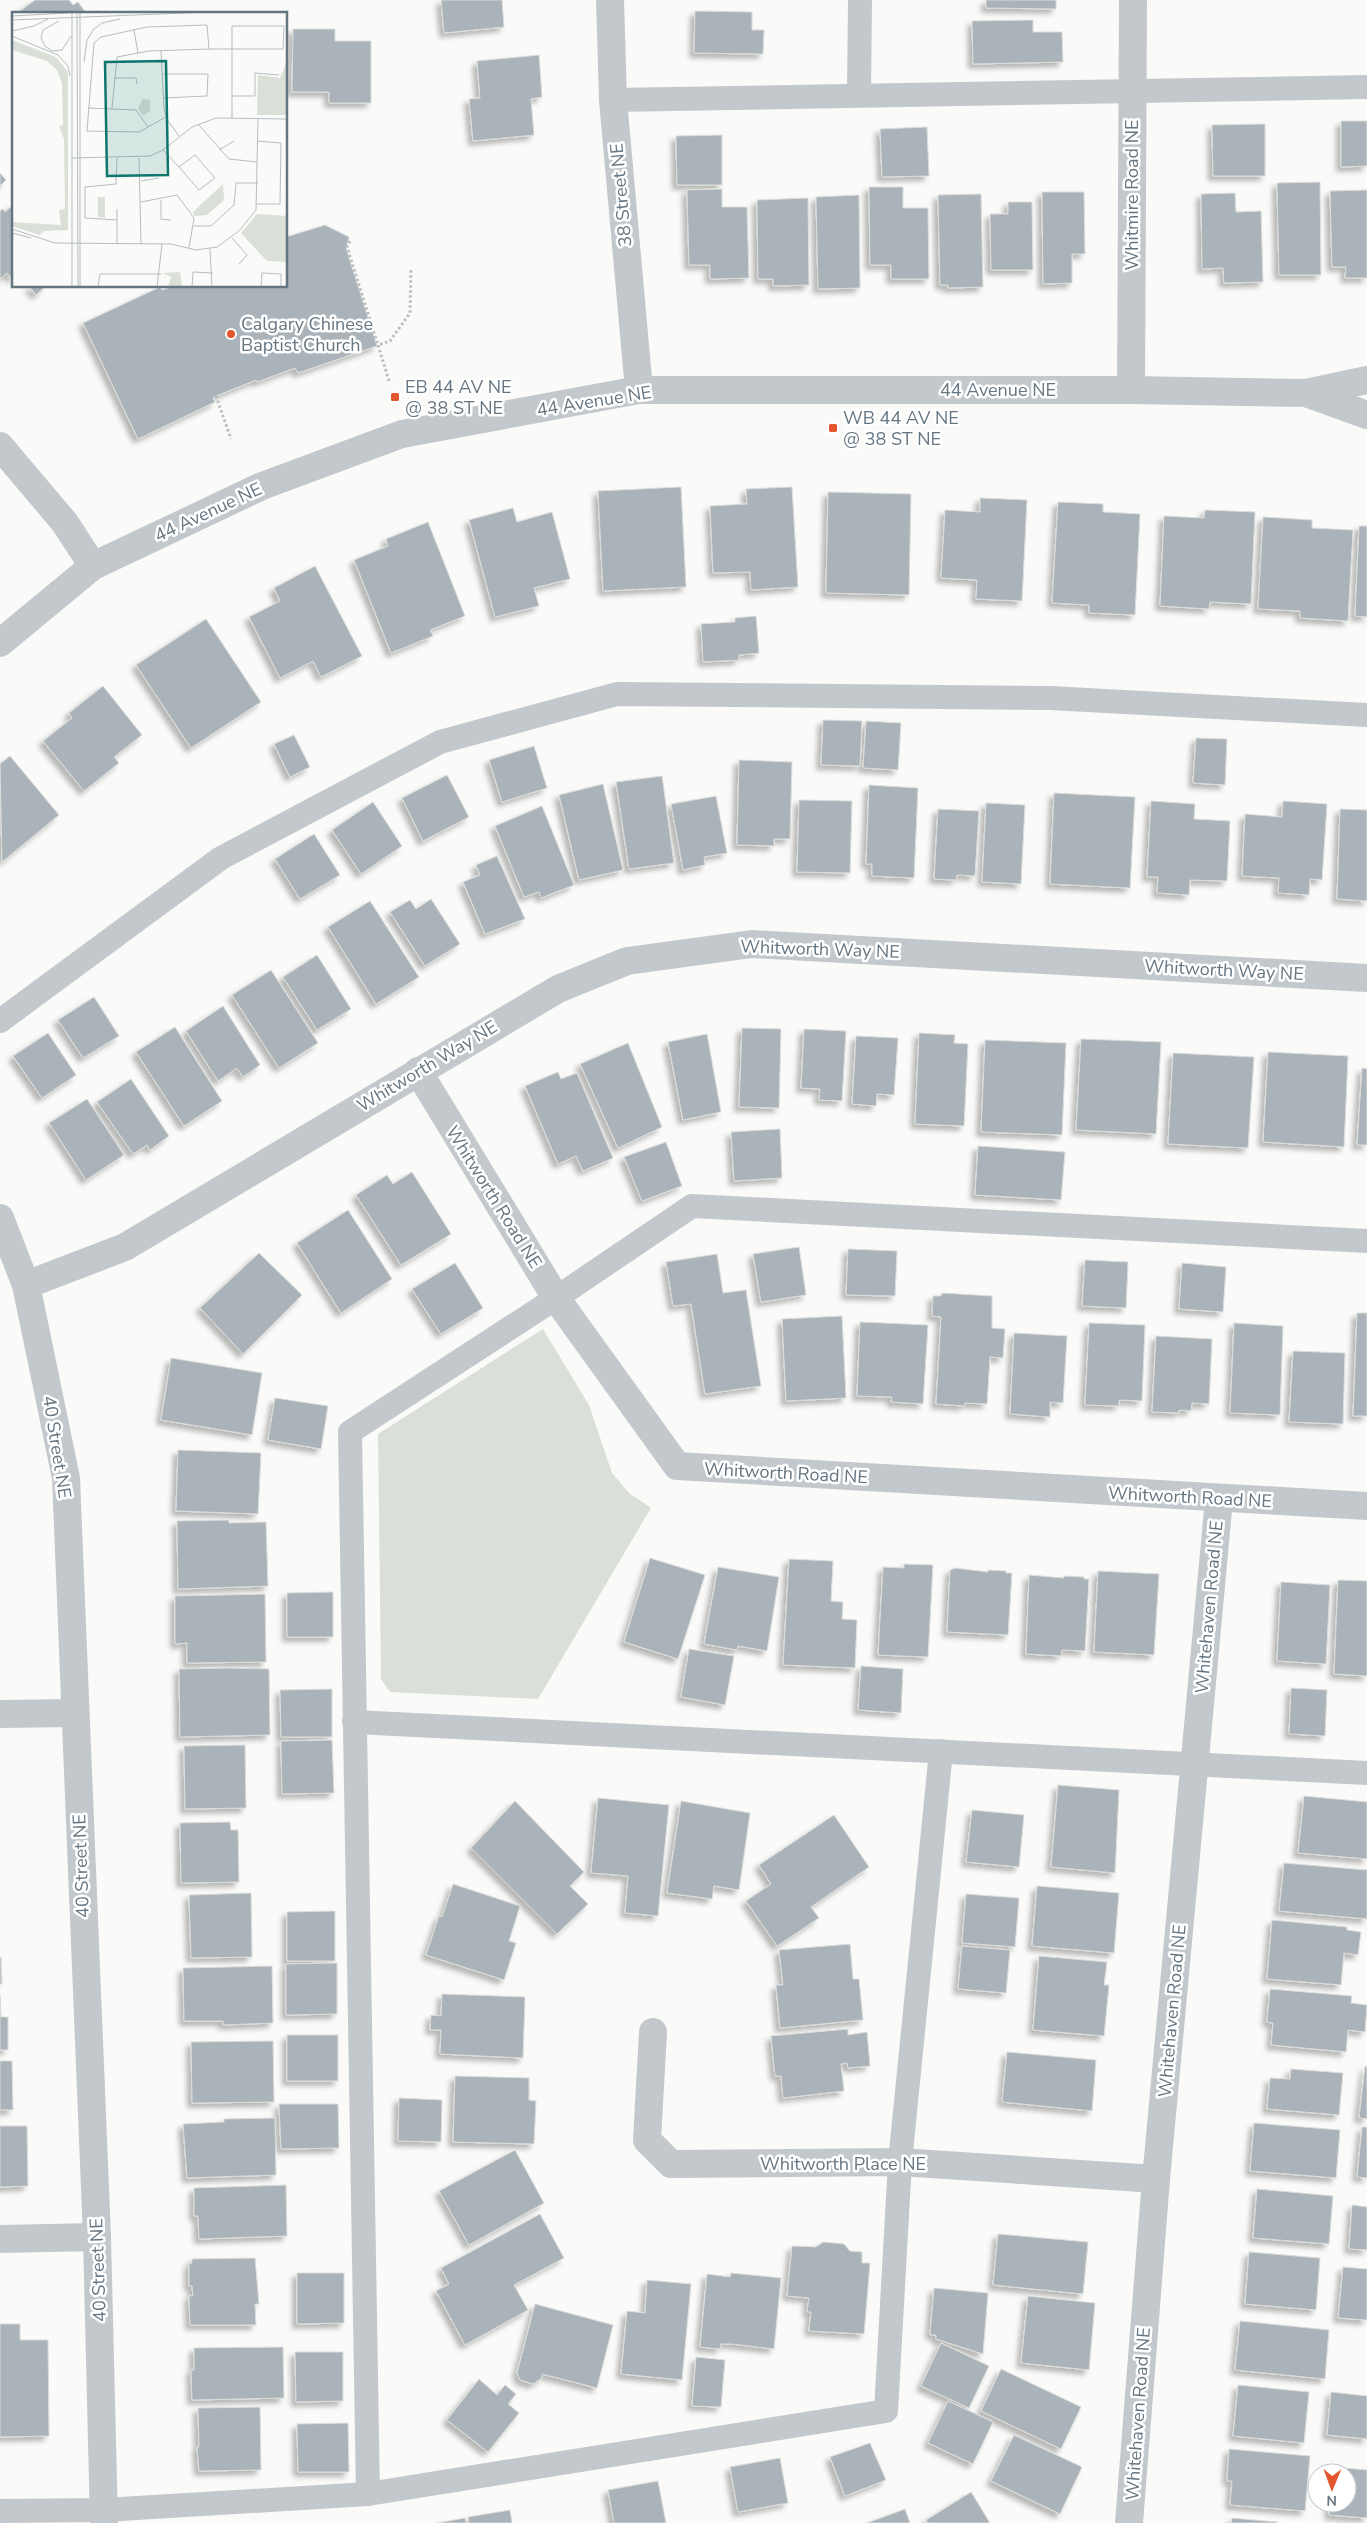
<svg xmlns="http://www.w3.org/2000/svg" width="1367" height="2523" viewBox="0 0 1367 2523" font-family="'Nunito Sans',sans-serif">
<defs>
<filter id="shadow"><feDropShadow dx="-4.5" dy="4.5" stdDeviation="2.5" flood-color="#0004"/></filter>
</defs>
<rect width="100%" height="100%" fill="#fafaf8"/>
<!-- green -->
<path fill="#dadfd7" d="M543 1329 589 1405 612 1473 629 1493 651 1508 538 1699 390 1692 381 1679 378 1434Z"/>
<!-- building -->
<g fill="#aab3b9" stroke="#dcdcda" filter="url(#shadow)">
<path d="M35 0H69L73 5 78 2 87 14H16Z"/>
<path d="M441 0H502L504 27 444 33Z"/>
<path d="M986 0H1056V9L986 8Z"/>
<path d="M695 11 752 12V30H764L763 54 694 53Z"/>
<path d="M1033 20V32H1062L1063 62 973 64 972 21Z"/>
<path d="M293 29H335V41H371V103H329V92H292Z"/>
<path d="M539 55 542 97 531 99 534 135 473 141 469 99 480 98 477 61Z"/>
<path d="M1341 121H1367V166L1341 167Z"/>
<path d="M1265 124V176H1213L1212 125Z"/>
<path d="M927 127 929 176 882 177 880 129Z"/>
<path d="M722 135V185H677L676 136Z"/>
<path d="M0 173 6 180 0 186Z"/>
<path d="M1320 182 1321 275H1279L1277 183Z"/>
<path d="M869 187H903V208H928L929 279H891V265H870Z"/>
<path d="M722 189V207H747L749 278 710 279V265H689L687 190Z"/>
<path d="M1367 190V278H1345L1346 267H1332L1330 191Z"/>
<path d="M1042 192H1084L1085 254H1072V283L1043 284Z"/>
<path d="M1235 193 1236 212 1261 211 1263 282 1224 283 1223 268 1202 269 1201 194Z"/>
<path d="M981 194 983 287 948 288V285H940L938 195Z"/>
<path d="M859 195 860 288 818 289 816 197Z"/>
<path d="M808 198 809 285 773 286V279H758L757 200Z"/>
<path d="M1008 202H1032L1033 270H991L990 214H1008Z"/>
<path d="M14 204V280L7 273 0 279V211L3 209 5 212Z"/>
<path d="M325 225 349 237 346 248 377 346 298 373 295 368 257 382 256 380 216 396 213 398 215 402 138 439 83 323 160 287 162 290 174 286H286V237Z"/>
<path d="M29 286H46L36 295Z"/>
<path d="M681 487 686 587 603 591 598 491Z"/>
<path d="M792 487 798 587 751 590 750 572 713 573 710 506 747 504 746 489Z"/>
<path d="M828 492 911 494 909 595 826 593Z"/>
<path d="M980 498 1027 500 1022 601 976 599 977 580 941 578 945 510 980 512Z"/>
<path d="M1058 502 1103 504V512L1140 514 1135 615 1089 613V605L1052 603Z"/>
<path d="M513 508 517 522 552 512 570 579 534 588 539 606 495 617 469 520Z"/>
<path d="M1205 510 1255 512 1251 604 1210 602 1209 609 1160 606 1164 516 1204 518Z"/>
<path d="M1263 517 1312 520V528L1353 530 1348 621 1300 618V611L1258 609Z"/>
<path d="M428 522 465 616 430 630 433 636 391 653 354 560 388 546 386 539Z"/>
<path d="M1359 526H1367V617L1355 616Z"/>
<path d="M315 566 362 656 321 677 313 661 280 678 249 617 280 601 274 588Z"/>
<path d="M756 616 759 653 739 655V660L703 662 701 624 735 622V618Z"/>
<path d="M206 619 261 702 191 748 136 665Z"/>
<path d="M103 686 142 735 114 757 119 763 84 791 43 741 72 718 69 713Z"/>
<path d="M823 720 862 721 860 766 821 765Z"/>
<path d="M866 721 901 723 898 770 863 768Z"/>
<path d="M294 735 310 767 290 777 274 744Z"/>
<path d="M1196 738 1227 739 1225 785 1193 783Z"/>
<path d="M534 746 547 788 502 802 489 760Z"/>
<path d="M10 756 59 815 2 862 0 764Z"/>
<path d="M739 760 792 762 790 839H774V846L737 845Z"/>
<path d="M447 775 469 817 423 841 402 798Z"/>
<path d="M662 776 674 863 629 869 616 782Z"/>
<path d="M603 784 623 870 579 880 559 795Z"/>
<path d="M869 785 918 788 914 878 872 876V864H866Z"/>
<path d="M1054 793 1135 797 1130 888 1050 884Z"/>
<path d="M716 796 727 853 704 857 705 865 683 870 671 804Z"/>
<path d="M799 800 852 801 850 873 797 872Z"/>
<path d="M1151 801 1195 804 1194 819 1230 821 1227 881 1190 880 1189 895 1157 893 1158 877H1147Z"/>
<path d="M1283 801 1327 804 1322 880 1310 879 1309 895 1278 893 1279 878 1242 876 1245 814 1282 817Z"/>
<path d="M373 802 402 846 361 874 332 830Z"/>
<path d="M986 803 1025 805 1021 884 982 882Z"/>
<path d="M542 806 574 885 541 898 539 892 524 897 495 826Z"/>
<path d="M938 809 979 811 975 876 957 875 956 880 934 879Z"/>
<path d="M1340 809 1367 810V901L1337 899Z"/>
<path d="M314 834 340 875 300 899 275 859Z"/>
<path d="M497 856 525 919 485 934 463 882 480 875 476 865Z"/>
<path d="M431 899 460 944 425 966 390 912 410 900 416 909Z"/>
<path d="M370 901 419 977 376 1004 328 927Z"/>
<path d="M317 955 351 1009 317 1030 283 977Z"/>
<path d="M271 970 318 1043 279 1068 232 995Z"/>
<path d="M94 997 119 1036 83 1058 58 1020Z"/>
<path d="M223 1006 260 1065 243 1077 237 1068 218 1081 186 1031Z"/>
<path d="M175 1027 222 1101 184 1126 136 1052Z"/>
<path d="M742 1028 781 1029 779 1108 739 1107Z"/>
<path d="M804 1029 846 1031 842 1101 819 1100 820 1089 801 1088Z"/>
<path d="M48 1033 76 1075 42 1098 13 1056Z"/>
<path d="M919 1033 955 1035 954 1043 968 1044 964 1126 915 1124Z"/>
<path d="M707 1034 721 1112 683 1120 668 1042Z"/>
<path d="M856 1036 898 1038 894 1095 877 1094 876 1106 852 1104Z"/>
<path d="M1081 1039 1161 1042 1156 1134 1076 1130Z"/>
<path d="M985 1040 1066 1043 1062 1135 981 1132Z"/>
<path d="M628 1043 662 1127 618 1148 580 1064Z"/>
<path d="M1268 1052 1348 1056 1344 1147 1263 1142Z"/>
<path d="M1173 1053 1254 1057 1248 1148 1168 1144Z"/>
<path d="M1362 1068 1367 1069V1145H1357Z"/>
<path d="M558 1072 561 1079 577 1073 613 1158 583 1171 576 1156 558 1164 525 1086Z"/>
<path d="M131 1079 169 1136 150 1150 147 1145 133 1154 97 1102Z"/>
<path d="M87 1099 124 1155 86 1180 49 1123Z"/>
<path d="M780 1129 782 1178 734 1181 731 1132Z"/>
<path d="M666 1142 682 1186 642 1201 624 1157Z"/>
<path d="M978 1146 1065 1152 1061 1200 975 1195Z"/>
<path d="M412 1172 451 1234 401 1265 356 1195 387 1175 393 1184Z"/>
<path d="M348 1210 392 1279 341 1313 297 1243Z"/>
<path d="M799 1247 806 1295 761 1302 753 1254Z"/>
<path d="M848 1249 897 1251 895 1296 846 1295Z"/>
<path d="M259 1253 302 1295 243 1354 200 1308Z"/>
<path d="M717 1254 723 1293 746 1290 761 1386 705 1394 691 1304 673 1306 666 1262Z"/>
<path d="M1085 1260 1128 1262 1126 1308 1082 1306Z"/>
<path d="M455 1263 483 1308 441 1334 412 1289Z"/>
<path d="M1182 1263 1226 1267 1223 1312 1179 1309Z"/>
<path d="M942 1293 992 1296V1328L1005 1329 1003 1358 990 1357 987 1404 965 1403 964 1406 936 1404 941 1317 932 1316 933 1296H941Z"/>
<path d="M1357 1313H1367V1416H1353Z"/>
<path d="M842 1316 846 1398 786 1401 782 1319Z"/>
<path d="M860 1322 928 1325 923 1404 891 1402 892 1397 857 1396Z"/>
<path d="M1089 1323 1145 1325 1142 1401 1119 1400V1406L1085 1405Z"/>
<path d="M1234 1323 1283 1326 1280 1415 1230 1413Z"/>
<path d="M1014 1333 1067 1336 1063 1403 1050 1402V1417L1010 1414Z"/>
<path d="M1156 1336 1212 1339 1209 1404 1192 1403 1191 1411 1179 1410V1413L1152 1412Z"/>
<path d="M1293 1351 1345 1353 1343 1424 1289 1422Z"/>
<path d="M171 1358 262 1373 252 1435 161 1420Z"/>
<path d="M275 1398 328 1406 321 1449 268 1440Z"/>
<path d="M178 1450 261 1453 258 1514 176 1511Z"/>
<path d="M229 1520V1523L266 1522 268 1586 178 1589 177 1521Z"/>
<path d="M650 1558 705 1575 678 1659 624 1642Z"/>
<path d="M789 1559 833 1561 831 1601 843 1602 842 1619 857 1620 855 1668 783 1665Z"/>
<path d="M904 1564 933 1565 928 1657 878 1655 883 1567 904 1568Z"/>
<path d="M718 1567 779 1577 767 1651 738 1646 737 1650 704 1644Z"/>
<path d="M955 1568 988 1572V1570L1006 1571V1573H1012L1008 1635 947 1632 950 1570Z"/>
<path d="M1098 1571 1159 1574 1154 1655 1094 1652Z"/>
<path d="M1029 1575 1064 1578V1576L1084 1577V1579H1089L1085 1651 1062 1650 1061 1656 1026 1654Z"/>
<path d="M1338 1580 1367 1581V1676L1334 1674Z"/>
<path d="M1281 1582 1330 1585 1326 1664 1277 1661Z"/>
<path d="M333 1592V1637H287V1593Z"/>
<path d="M265 1594 266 1662 187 1663V1643L175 1644V1596Z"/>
<path d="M689 1649 734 1656 725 1705 681 1697Z"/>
<path d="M861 1666 903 1669 901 1713 858 1710Z"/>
<path d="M228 1668 269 1669 270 1735 180 1737 179 1669Z"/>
<path d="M1291 1688 1327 1690 1325 1736 1289 1734Z"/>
<path d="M332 1689V1737H281L280 1690Z"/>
<path d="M332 1740 334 1793 282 1794 281 1741Z"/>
<path d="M245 1745 246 1808 185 1809 184 1746Z"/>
<path d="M1058 1785 1119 1790 1115 1873 1051 1867Z"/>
<path d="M1304 1796 1367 1802V1859L1298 1853Z"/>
<path d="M598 1798 669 1805 658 1916 625 1913 628 1876 591 1873Z"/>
<path d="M515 1801 584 1872 570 1886 588 1904 557 1934 471 1848Z"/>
<path d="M681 1801 750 1813 739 1890 714 1886 712 1899 667 1893Z"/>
<path d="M972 1810 1024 1815 1019 1867 966 1862Z"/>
<path d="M834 1815 869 1867 811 1907 819 1918 777 1946 746 1901 771 1884 759 1865Z"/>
<path d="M230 1822 231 1830H238L239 1882 181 1883 180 1823Z"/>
<path d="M1284 1863 1367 1870V1919L1279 1911Z"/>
<path d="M453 1884 520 1906 509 1941 516 1943 504 1980 426 1955 439 1916 442 1917Z"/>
<path d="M1037 1886 1119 1893 1114 1953 1032 1946Z"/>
<path d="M251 1893 252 1957 191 1958 189 1895Z"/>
<path d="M966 1894 1019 1898 1015 1947 962 1943Z"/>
<path d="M335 1911V1961H287V1912Z"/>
<path d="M1272 1920 1347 1927V1930L1361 1932 1358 1955 1344 1953 1341 1985 1267 1979Z"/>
<path d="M850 1944 853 1979H859L863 2020 780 2028 776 1985H783L779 1950Z"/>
<path d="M962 1946 1010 1950 1006 1993 958 1989Z"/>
<path d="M1039 1956 1107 1962 1104 1985H1109L1104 2036 1033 2030Z"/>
<path d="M0 1957H1L2 1984H0Z"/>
<path d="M337 1963V2014L286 2015V1964Z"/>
<path d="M272 1966 273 2023 223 2025V2021H184L183 1968Z"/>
<path d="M1270 1989 1352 1996 1351 2003 1367 2005 1365 2032 1348 2030 1346 2052 1271 2045 1273 2023 1267 2022Z"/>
<path d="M442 1994 525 1997 523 2058 440 2054 441 2030H430L431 2015 441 2016Z"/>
<path d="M0 1995 1 2017H8V2050H0Z"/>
<path d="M848 2029V2035L867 2032 870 2066 848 2068 847 2063 841 2064 844 2091 783 2098 781 2076H775L771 2036Z"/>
<rect x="287" y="2035" width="51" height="46"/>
<path d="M273 2041 274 2102 192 2103 191 2042Z"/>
<path d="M1007 2052 1096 2060 1092 2111 1002 2102Z"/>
<path d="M0 2061H12L13 2110H0Z"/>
<path d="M1365 2066 1367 2067V2119L1359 2118Z"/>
<path d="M1291 2069 1343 2073 1339 2115 1267 2109 1270 2078 1290 2079Z"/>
<path d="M455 2076 529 2078V2100L536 2101 534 2144 453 2142Z"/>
<path d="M399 2098 442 2100 441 2142 398 2141Z"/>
<path d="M279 2104H338L339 2148 281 2149Z"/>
<path d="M275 2118 276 2175 187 2178 183 2124 224 2122V2119Z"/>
<path d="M1254 2123 1340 2130 1336 2178 1250 2171Z"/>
<path d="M0 2126H27L28 2186 0 2187Z"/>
<path d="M1362 2127H1367V2178L1357 2177Z"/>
<path d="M515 2150 544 2203 469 2245 439 2191Z"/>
<path d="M286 2185 287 2236 199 2239 198 2216H194V2188Z"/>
<path d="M1257 2189 1333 2196 1329 2244 1253 2238Z"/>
<path d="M1352 2205 1367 2207V2250L1349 2249Z"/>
<path d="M540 2214 564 2258 514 2285 528 2310 465 2345 436 2291 449 2284 441 2268Z"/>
<path d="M998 2234 1088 2242 1083 2294 993 2285Z"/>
<path d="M823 2242 844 2244 850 2251 862 2252V2263H870L864 2334 809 2331 811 2312H807L809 2298 787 2296 792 2246 816 2247Z"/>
<path d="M1249 2252 1320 2258 1316 2310 1245 2304Z"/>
<path d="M255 2258 259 2304H255L256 2325H190L189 2296H193L192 2286H189V2264L192 2263V2259Z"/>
<path d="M1343 2267 1367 2269V2320L1338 2318Z"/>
<path d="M297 2273H344V2323L297 2324Z"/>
<path d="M731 2273 781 2278 774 2349 732 2344H721L720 2349 700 2347 707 2274 730 2277Z"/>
<path d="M647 2280 691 2284 682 2380 621 2374 627 2311 645 2313Z"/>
<path d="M934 2288 988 2293 983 2354 936 2339V2335H930Z"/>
<path d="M1028 2296 1095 2303 1089 2370 1021 2363Z"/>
<path d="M535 2304 613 2325 597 2388 542 2374V2378L533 2384 520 2380 517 2373Z"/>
<path d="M1240 2321 1329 2330 1325 2379 1235 2370Z"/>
<path d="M0 2324H20V2340H48L49 2436 0 2437Z"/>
<path d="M941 2343 989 2366 969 2408 921 2386Z"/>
<path d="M283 2347 284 2398 192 2400 191 2370H194V2348Z"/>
<path d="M295 2352H343V2401L296 2402Z"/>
<path d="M696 2357 725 2360 721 2407 692 2406Z"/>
<path d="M1001 2369 1081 2407 1061 2449 981 2411Z"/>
<path d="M479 2379 497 2395 505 2385 516 2394 508 2404 519 2413 488 2452 447 2420Z"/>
<path d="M1238 2385 1309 2392 1304 2443 1233 2436Z"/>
<path d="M1331 2392 1367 2396V2439L1327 2435Z"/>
<path d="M948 2401 993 2422 973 2464 928 2443Z"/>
<path d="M260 2407 261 2470 199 2471 197 2447H199L198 2408Z"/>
<path d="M348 2423 349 2472H298L297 2424Z"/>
<path d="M1014 2435 1082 2467 1060 2514 991 2481Z"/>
<path d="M870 2443 886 2480 845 2496 830 2457Z"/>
<path d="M1229 2449 1310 2456 1305 2511 1230 2505 1232 2481H1227Z"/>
<path d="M780 2458 788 2503 738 2512 730 2467Z"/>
<path d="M1333 2467 1367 2470V2518L1329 2515 1330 2503H1347V2473H1332Z"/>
<path d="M658 2481 666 2523H614L608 2490Z"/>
<path d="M971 2492 990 2523H928L926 2520Z"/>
<path d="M905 2509 910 2523H867Z"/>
<path d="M510 2510 512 2523H469L468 2517Z"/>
<path d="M465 2518 466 2523H437Z"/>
<path d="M1232 2518 1277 2522V2523H1231Z"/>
</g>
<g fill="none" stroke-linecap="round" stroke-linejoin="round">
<!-- path -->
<g stroke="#bbbfc2" stroke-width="3" stroke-dasharray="2.5 2.5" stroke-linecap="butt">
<path d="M350 241 347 247 378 345"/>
<path d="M389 381 378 345 390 341 410 313 411 268"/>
<path d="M216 396 231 439"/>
</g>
<!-- service -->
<g stroke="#c3c8cc" stroke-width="24">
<path d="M859 95 860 0"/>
<path d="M613 100 1367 87"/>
<path d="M0 1021 221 858 440 742 617 694 1050 698 1367 715"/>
<path d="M354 1722 1367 1773"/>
<path d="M941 1751 900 2162 886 2411 368 2494 350 1432 556 1298 692 1206 1367 1241"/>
<path d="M0 2511 104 2510 368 2494"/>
</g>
<!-- minor -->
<g stroke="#c3c8cc" stroke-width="28">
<path d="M610 0 613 100 639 390"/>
<path d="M1131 390 1133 0"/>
<path d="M0 446 65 523 93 566"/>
<path d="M418 1071 556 1298 677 1466 1367 1506"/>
<path d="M0 1218 26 1285 66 1478 97 2237 104 2523"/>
<path d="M26 1285 125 1247 558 989 627 961 752 944 1367 978"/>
<path d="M0 1714 75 1713"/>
<path d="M653 2032 647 2140 671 2164 900 2162 1156 2179"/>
<path d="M0 2239 97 2237"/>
<path d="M1129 2523 1156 2179 1219 1499"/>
</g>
<!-- tertiary -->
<g stroke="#c3c8cc" stroke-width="28">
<path d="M1306 393 1367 415"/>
<path d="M0 643 93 566 262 486 402 434 639 390H1131L1306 393 1367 380"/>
</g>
</g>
<!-- markers -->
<g fill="#e4572e" stroke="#fff" stroke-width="2">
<circle cx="231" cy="334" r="5"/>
<rect x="390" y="392" width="10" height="10" rx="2.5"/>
<rect x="828" y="423" width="10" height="10" rx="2.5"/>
</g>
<g text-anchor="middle" stroke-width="5" stroke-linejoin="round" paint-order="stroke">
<!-- street labels -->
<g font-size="18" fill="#657683" stroke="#fff">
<text transform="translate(621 195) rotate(-95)" y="6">38 Street NE</text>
<text transform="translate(1132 195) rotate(-90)" y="6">Whitmire Road NE</text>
<text x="998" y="396">44 Avenue NE</text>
<text transform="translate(594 401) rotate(-9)" y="6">44 Avenue NE</text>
<text transform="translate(208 512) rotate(-25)" y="6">44 Avenue NE</text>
<text transform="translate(820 949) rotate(2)" y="6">Whitworth Way NE</text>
<text transform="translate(1224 970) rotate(3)" y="6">Whitworth Way NE</text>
<text transform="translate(427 1066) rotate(-31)" y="6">Whitworth Way NE</text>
<text transform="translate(494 1197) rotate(58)" y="6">Whitworth Road NE</text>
<text transform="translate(57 1447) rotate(81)" y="6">40 Street NE</text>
<text transform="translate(786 1473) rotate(3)" y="6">Whitworth Road NE</text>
<text transform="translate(1190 1497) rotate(3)" y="6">Whitworth Road NE</text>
<text transform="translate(1209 1607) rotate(-85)" y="6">Whitehaven Road NE</text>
<text transform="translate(81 1866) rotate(-92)" y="6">40 Street NE</text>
<text transform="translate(1172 2011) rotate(-85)" y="6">Whitehaven Road NE</text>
<text x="843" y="2170">Whitworth Place NE</text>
<text transform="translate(98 2270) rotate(-92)" y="6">40 Street NE</text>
<text transform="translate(1138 2414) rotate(-86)" y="6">Whitehaven Road NE</text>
</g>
<!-- poi labels -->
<g font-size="18" fill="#657683" stroke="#fff" text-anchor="start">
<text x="241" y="330">Calgary Chinese<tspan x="241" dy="21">Baptist Church</tspan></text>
<text x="405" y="393">EB 44 AV NE<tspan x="405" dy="21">@ 38 ST NE</tspan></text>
<text x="843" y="424">WB 44 AV NE<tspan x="843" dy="21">@ 38 ST NE</tspan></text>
</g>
</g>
<!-- overview -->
<g transform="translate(12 12)">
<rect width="275" height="275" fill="#fafaf8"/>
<path d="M0 28 44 45 56 60V218L32 219 27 223 0 214V210L49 213 47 198 53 197 52 127 47 114 51 113 50 71 45 58 35 49 0 38ZM275 49V103H245L246 63 268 66ZM131 87 138 88V99L131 104 126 96ZM211 172 212 188 195 203 182 204 181 200ZM86 185H93V206L86 205ZM245 202 275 204V250L255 249 229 221ZM168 260 170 275H156L159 265 150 261Z" fill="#dadfd7"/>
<path fill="none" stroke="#b5bdc2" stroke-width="1" d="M65 0 66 275M0 4 73 0M0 8 196 0M47 9 31 18 29 26 33 34 40 39 50 38 59 24M122 18 126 41M0 19 22 14 36 7M0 24 46 43 56 54 58 64M149 39 152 97 156 109 167 124M72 50 75 28 81 18 90 11 108 7M150 62H196L195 84 151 86M102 66H124L125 72M220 84H243V61L267 63M76 96 124 98 136 115M100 96 105 45 137 39 197 37H271L272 14H220V106M154 105 127 120 75 119 82 31 89 25 135 15 195 13 197 37M186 112 217 147 245 150M151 138 167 155 187 178 203 166 183 143 167 155M207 138 222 129M60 146 138 144 151 138 180 115 204 106 275 107M105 146 104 172 73 175V206L105 208M127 146 129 232M129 169 147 166M149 188V207L159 208M129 190 165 183 182 206 177 236M245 192H268L269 131 245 129M182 214H199L222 193 224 171H246M0 217 43 231 159 232 184 238 205 235 227 219 244 198 246 107M0 221 19 226M220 226 235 243 227 252M105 232V197M198 237 200 275M60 275V0M68 275V0M86 275 88 262H149M145 275 150 232M180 275 181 260 201 261M249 275 250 261 269 262V275"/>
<path fill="#0f766e" fill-opacity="0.15" stroke="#0f766e" stroke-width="2.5" d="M154 49 156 163 95 164 93 50Z"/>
<rect width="275" height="275" fill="none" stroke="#657683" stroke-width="2.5"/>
</g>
<!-- north arrow -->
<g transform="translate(1332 2488) rotate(181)"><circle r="24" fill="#ffffff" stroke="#c1c8cd"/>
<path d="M0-4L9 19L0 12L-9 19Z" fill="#e4572e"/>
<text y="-8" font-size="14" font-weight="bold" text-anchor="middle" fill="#657683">N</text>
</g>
</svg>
